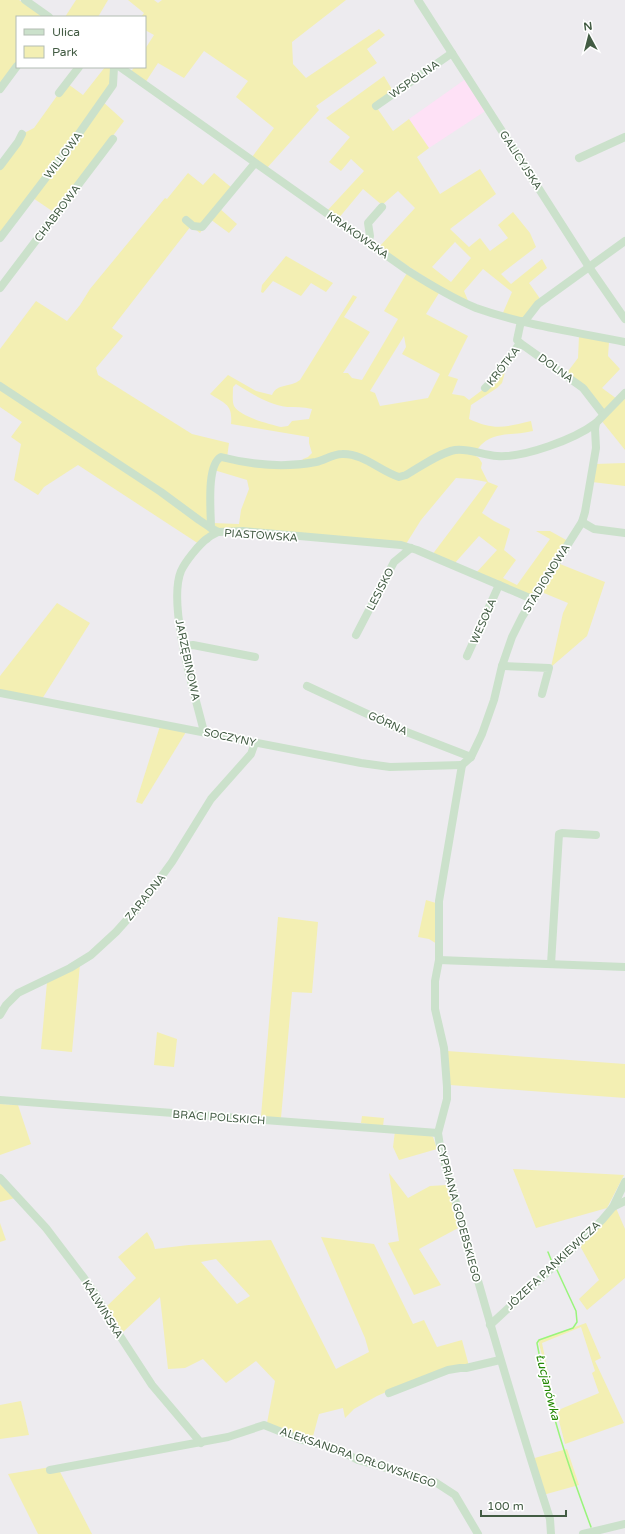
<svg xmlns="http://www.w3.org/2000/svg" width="625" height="1534" viewBox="0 0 625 1534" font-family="'Varela Round',sans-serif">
<rect width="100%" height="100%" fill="#edebef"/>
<!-- commercial -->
<path fill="#fee1f6" d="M467 78 487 110 429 148 409 119Z"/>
<!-- green -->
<g fill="#f3efb3" fill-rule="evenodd">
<path d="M0 0H19L44 17H17V64L0 87Z"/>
<path d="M76 0H108L98 17H65Z"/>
<path d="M128 0H154L158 3 162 0H346L292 42 293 64 306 78 379 29 385 35 367 49 377 63 316 106 319 110 267 168 252 157 274 128 236 97 248 81 204 51 184 78 158 63 145 83 131 72 134 67H145V49L154 35 145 30V17H141L144 13Z"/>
<path d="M105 67H112L111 85 0 235V169L24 133 34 128 59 93 68 84 83 95Z"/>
<path d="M384 76 393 91 375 105 393 131 409 119 429 148 417 157 440 194 480 169 496 194 450 229 469 247 480 238 490 251 508 238 498 225 513 212 530 233 536 247 501 274 511 284 542 259 547 268 529 283 541 300 523 321 502 315 512 292 483 269 464 291 469 303 443 289 379 247 415 208 398 191 382 205 363 189 338 219 327 211 364 171 351 159 341 171 329 162 350 137 326 118ZM455 242 471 258 451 282 432 267Z"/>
<path d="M102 101 124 121 55 213 33 198Z"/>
<path d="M188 173 203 185 214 173 232 188 201 226 194 224 183 217V219L191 225 202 228 219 208 237 224 229 233 210 219 200 233 191 226 112 328 123 336 96 368 98 375 192 434 229 443 227 458 221 456C204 464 209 509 209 526L162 491 0 383V349L36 301 67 321 80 305 90 289 165 198 167 199Z"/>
<path d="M286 256 333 283 326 292 311 283 301 296 273 281 263 293 261 292 262 285Z"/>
<path d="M407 273 439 293 426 314 468 336 448 376 458 379 452 394 464 396 469 400 481 391 507 365 502 383 497 388 471 405 469 419C495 431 505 427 531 421L533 431C509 437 488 429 474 455L479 458 482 463 481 468 488 482 498 486 482 513 494 521 510 529 504 550 516 560 503 578 517 585 550 539 536 531H550L568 541 533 593 525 595 476 573 497 550 479 536 454 564 432 555 487 482 471 479 456 478 421 520 406 544 219 530 212 523 239 524 241 510 249 489 247 480 214 470 219 460 300 465 303 459 308 457 312 453 309 443V437L231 424C233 404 225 404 210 394L228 375 256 391 272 395C277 383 290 388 300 380L353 295 357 297 344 317 370 332 343 373H348L352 378 362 380 398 319 384 311ZM404 336 406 347 402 354 440 374 428 398 380 406 375 393 370 391ZM236 384C251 393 268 405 287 407 295 407 303 407 312 409L309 419 292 421 288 426 281 427C270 424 240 417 234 406 232 401 233 393 233 387Z"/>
<path d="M579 336 609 342 608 356 620 369 602 388 617 399 603 412 566 374 578 358Z"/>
<path d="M0 387 216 532 199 544 78 465 44 487 38 495 14 480 21 444 11 437 22 422 0 407Z"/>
<path d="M625 396V450L601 420Z"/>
<path d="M625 463V486L592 482 595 464Z"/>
<path d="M555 562 605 582 587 636 551 667 563 613 568 603 539 591Z"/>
<path d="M57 603 90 623 42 699 0 690V676Z"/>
<path d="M160 726 186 732 142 804 136 802Z"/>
<path d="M426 900 436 903 437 944 429 939 418 937Z"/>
<path d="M278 917 318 922 312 993 292 992 281 1118 261 1116Z"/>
<path d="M80 964 72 1052 41 1049 47 982Z"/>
<path d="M157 1032 177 1039 174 1067 154 1065Z"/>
<path d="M447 1051 625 1064V1098L450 1085Z"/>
<path d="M0 1104 18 1105 31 1144 0 1155Z"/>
<path d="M362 1116 384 1118 383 1126 361 1123Z"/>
<path d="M395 1131 426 1134 433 1137 437 1149 399 1160 393 1147Z"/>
<path d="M513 1169 624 1175 607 1208 536 1228Z"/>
<path d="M389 1173 408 1198 430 1186 447 1185 460 1227 419 1249 441 1285 414 1295 388 1243 399 1241Z"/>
<path d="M0 1183 15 1198 0 1202Z"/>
<path d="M616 1208 625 1229V1278L587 1310 579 1299 599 1280 580 1246Z"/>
<path d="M0 1223 6 1240 0 1242Z"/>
<path d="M147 1232 153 1242 155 1249 189 1245 271 1240 336 1369 369 1352 365 1338 321 1237 374 1244 413 1324 424 1320 437 1347 462 1340 469 1366 423 1376 377 1396 354 1409 345 1418 343 1408 319 1414 312 1440 267 1423 275 1381 256 1361 226 1383 203 1359 185 1368 168 1369 160 1297 122 1333 106 1307 136 1278 118 1257ZM216 1259 250 1296 237 1304 201 1262Z"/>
<path d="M586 1323 601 1358 595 1361 624 1423 565 1444 538 1340ZM581 1327 595 1371 592 1373 599 1393 556 1411 542 1343Z"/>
<path d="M21 1401 29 1435 0 1439V1405Z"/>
<path d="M567 1449 579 1485 543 1495 531 1459Z"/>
<path d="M57 1466 92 1534H38L8 1474Z"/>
</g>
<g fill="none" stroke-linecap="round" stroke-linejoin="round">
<!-- stream -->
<g stroke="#99f57b" stroke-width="1.5">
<path d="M548 1252 552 1262"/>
<path d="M557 1270 576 1311 577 1322 573 1328 539 1340 537 1343C548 1406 569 1468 591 1527"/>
</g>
<!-- minor -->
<g stroke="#cbe1cb" stroke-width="8">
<path d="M25 0 49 17"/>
<path d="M418 0 589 267 625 319"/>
<path d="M120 67 407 270C429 284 452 298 476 308 524 325 575 332 625 342"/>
<path d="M0 89 17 66"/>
<path d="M59 93 79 67"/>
<path d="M376 106 452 53"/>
<path d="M579 158 625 137"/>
<path d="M0 166 18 142 22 134"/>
<path d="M186 220 193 226 202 227 255 163"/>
<path d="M0 238 73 142 113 85 114 67"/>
<path d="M368 243 370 236 368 223 382 207"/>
<path d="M0 288 113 139"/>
<path d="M521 321 517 340 520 343 583 388 603 414"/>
<path d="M524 322 538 304 625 241"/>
<path d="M0 386 161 492 199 520 211 528 218 532 243 531 401 545 417 550 532 599"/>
<path d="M485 388 495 378 520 343"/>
<path d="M582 522 594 529 625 533"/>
<path d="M211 528C211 512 206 465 221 457 252 465 284 468 316 462 325 460 333 454 342 454 363 453 380 471 399 477L406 475C420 467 439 453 455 450 468 448 483 455 497 456 524 458 575 439 596 423"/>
<path d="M356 635 394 562 411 548"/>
<path d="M184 646 193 645 255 657"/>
<path d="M467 656 499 585"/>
<path d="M502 666 549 668 542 694"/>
<path d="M307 686 404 731 471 757"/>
<path d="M0 693 361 763 390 767 462 765"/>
<path d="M204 732C195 695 167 605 181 571 185 562 200 543 208 538 211 535 215 534 218 532"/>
<path d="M462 765 439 901V960L435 981V1009L444 1048 447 1087V1099L438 1133 440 1146C475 1271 510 1396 550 1519L551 1534"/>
<path d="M462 765 471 757 482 734 494 700 502 666 512 637 522 617 582 522 585 512 596 448 595 429 596 423 625 393"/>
<path d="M439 960 625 967"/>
<path d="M551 964 559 834 562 833 596 835"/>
<path d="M0 1015 6 1005 18 993 70 968 91 955 116 932 142 903 172 862 211 799 251 754 255 743"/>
<path d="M0 1100 438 1133"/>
<path d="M0 1178 46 1228 84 1278 94 1292 120 1336 152 1385 201 1443"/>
<path d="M613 1207 625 1201"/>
<path d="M490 1325 563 1258 602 1220 613 1207 625 1182"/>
<path d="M389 1393 448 1370 460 1368H466L500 1360"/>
<path d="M50 1470 228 1437 264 1425 299 1439 335 1448 358 1460 435 1482 455 1495 478 1534"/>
<path d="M583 1534 625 1524"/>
</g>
</g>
<g text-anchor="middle" stroke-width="3.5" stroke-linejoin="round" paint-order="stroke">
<!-- street labels -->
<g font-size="11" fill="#425b43" stroke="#fff">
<text transform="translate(414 79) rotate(-35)" y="4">WSPÓLNA</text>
<text transform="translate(63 155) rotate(-53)" y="4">WILLOWA</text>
<text transform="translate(521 160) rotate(57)" y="4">GALICYJSKA</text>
<text transform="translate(57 213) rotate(-53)" y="4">CHABROWA</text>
<text transform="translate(358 235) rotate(35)" y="4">KRAKOWSKA</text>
<text transform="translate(503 366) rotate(-52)" y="4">KRÓTKA</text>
<text transform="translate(556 368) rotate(36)" y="4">DOLNA</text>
<text transform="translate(261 535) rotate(4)" y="4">PIASTOWSKA</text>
<text transform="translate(546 578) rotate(-58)" y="4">STADIONOWA</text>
<text transform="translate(380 589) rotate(-63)" y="4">LESISKO</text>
<text transform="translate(483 621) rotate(-66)" y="4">WESOŁA</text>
<text transform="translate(188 660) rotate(78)" y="4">JARZĘBINOWA</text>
<text transform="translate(388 723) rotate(24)" y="4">GÓRNA</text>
<text transform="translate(230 737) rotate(12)" y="4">SOCZYNY</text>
<text transform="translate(145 897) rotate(-51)" y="4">ZARADNA</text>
<text transform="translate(219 1117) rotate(4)" y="4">BRACI POLSKICH</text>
<text transform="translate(459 1213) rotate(75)" y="4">CYPRIANA GODEBSKIEGO</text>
<text transform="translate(553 1265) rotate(-43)" y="4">JÓZEFA PANKIEWICZA</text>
<text transform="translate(103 1309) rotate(58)" y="4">KALWIŃSKA</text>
<text transform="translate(358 1457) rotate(19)" y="4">ALEKSANDRA ORŁOWSKIEGO</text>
</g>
<!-- water labels -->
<g font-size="12" font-style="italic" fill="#248904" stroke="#fff">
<text transform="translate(548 1387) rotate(76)" y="4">Łucjanówka</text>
</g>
</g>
<!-- legend -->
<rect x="16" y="16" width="130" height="52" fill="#ffffff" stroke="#b3bdb4"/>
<rect x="24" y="29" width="20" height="6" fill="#cbe1cb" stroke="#b3bdb4"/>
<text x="52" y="36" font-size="12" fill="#425b43">Ulica</text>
<rect x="24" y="46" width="20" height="12" fill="#f3efb3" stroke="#b3bdb4"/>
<text x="52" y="56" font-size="12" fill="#425b43">Park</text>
<!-- north arrow -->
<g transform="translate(589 36) rotate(353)" stroke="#ffffff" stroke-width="3" paint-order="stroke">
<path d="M0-3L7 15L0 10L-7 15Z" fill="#425b43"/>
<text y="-6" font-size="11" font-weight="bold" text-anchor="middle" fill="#425b43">N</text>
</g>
<!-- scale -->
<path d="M481 1510v6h85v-6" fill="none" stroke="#425b43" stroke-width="2"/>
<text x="487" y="1510" font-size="12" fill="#425b43" stroke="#ffffff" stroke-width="3" paint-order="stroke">100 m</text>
</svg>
